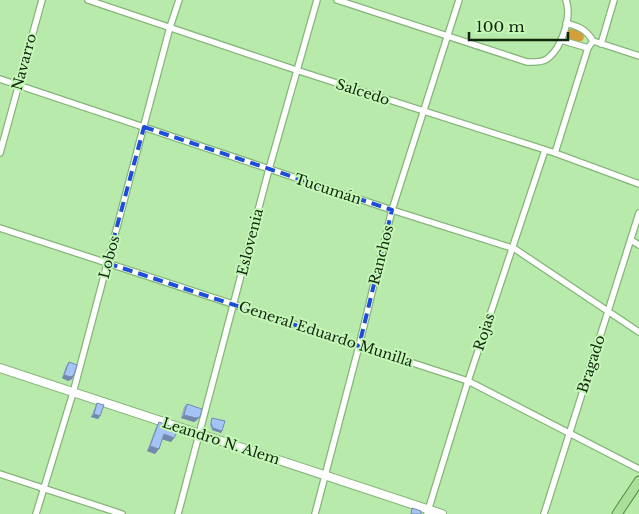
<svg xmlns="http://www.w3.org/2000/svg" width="639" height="514" viewBox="0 0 639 514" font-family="'Libre Baskerville',serif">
<rect width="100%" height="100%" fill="#b8eaab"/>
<!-- green -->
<path fill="#d49e39" d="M568 29C574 29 581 30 584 36L583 40C576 44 570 42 565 36Z"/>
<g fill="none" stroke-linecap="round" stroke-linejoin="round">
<!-- minor casing -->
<g stroke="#85b579" stroke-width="8">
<g id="minor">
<path d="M88 0 296 70 555 153 639 184"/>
<path d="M337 0 527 62C534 62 541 63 547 59 562 48 572 17 566 0"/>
<path d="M561 40 588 48"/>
<path d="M593 41 639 56"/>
<path d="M601 44 614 0"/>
<path d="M0 79 392 210 515 249 639 332"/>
<path d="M0 153 42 0"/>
<path d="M555 153 588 48 593 41C586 29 579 27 566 23"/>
<path d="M0 228 468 381 639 469"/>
<path d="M631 240 639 245"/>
<path d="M0 474 122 514"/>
<path d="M36 514 73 393 170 27 179 0"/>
<path d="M178 514 269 169 317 0"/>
<path d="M315 514 359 346 392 210 459 0"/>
<path d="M427 514 468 381 545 150"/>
<path d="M544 514 639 213"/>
</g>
</g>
<!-- tertiary casing -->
<g stroke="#85b579" stroke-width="10">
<path id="tertiary" d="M0 368 442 514"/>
</g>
<!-- primary casing -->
<g stroke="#4f8f3e" stroke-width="11">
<path id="primary" d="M617 514 639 481"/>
</g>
<!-- minor -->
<use href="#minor" stroke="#fff" stroke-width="5.5"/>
<!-- tertiary -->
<use href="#tertiary" stroke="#fff" stroke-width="8"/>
<!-- primary -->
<use href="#primary" stroke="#a9de9b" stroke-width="9"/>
</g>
<!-- wall -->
<g fill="#8da9d4">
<path d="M69 362 74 375 72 379 68 381 62 378 66 366Z"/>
<path d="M97 403 100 416 98 419 91 417 95 407Z"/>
<path d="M187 404 197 420 194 422 181 418 184 407Z"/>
<path d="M212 418 222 431 221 433 212 430 210 425Z"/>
<path d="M159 422 174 438 171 442 162 439 155 454 147 451 156 427Z"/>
</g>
<!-- shaded-wall -->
<g fill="#7389ac">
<path d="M64 375H74L72 379 68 381 62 378Z"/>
<path d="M94 414 100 416 98 419 91 417Z"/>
<path d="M184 415 200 417 197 420 194 422 181 418Z"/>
<path d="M213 428 222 431 221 433 212 430Z"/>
<path d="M164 434 174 438 171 442 161 439Z"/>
<path d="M150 446 159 449 155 454 147 451Z"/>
</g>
<!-- building -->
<g fill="#a4c4f6" stroke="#7389ac">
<path d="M69 362 77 365 74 375 71 377 64 375Z"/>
<path d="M97 403 104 405 100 416 94 414Z"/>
<path d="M187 404 202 409 200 417 196 418 184 415Z"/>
<path d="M212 418 225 421 222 431 213 428 211 423Z"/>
<path d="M159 422 178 429 174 438 164 434 159 449 150 446Z"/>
<path d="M412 508 421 511V514H411Z"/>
</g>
<!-- marked area -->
<path fill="none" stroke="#1d4ed8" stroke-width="4" stroke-dasharray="10 6" stroke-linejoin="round" d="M144 127 392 210 359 346 107 263Z"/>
<g text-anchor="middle" stroke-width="4" stroke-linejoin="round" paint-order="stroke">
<!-- street labels -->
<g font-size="14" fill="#12250d" stroke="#c5f7b8">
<text transform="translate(24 62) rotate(-75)" y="5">Navarro</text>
<text transform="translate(363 92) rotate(18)" y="5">Salcedo</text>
<text transform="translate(328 189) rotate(18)" y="5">Tucumán</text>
<text transform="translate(250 242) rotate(-76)" y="5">Eslovenia</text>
<text transform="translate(381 255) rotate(-76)" y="5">Ranchos</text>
<text transform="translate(109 257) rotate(-75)" y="5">Lobos</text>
<text transform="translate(484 332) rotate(-72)" y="5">Rojas</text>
<text transform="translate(326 334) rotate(18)" y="5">General Eduardo Munilla</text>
<text transform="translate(591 364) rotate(-72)" y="5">Bragado</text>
<text transform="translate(221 441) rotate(18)" y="5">Leandro N. Alem</text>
</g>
</g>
<!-- scale -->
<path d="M469 32v8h99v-8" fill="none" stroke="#12250d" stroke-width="2.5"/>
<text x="476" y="32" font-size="15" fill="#12250d" stroke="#c5f7b8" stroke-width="4" paint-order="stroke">100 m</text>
</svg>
